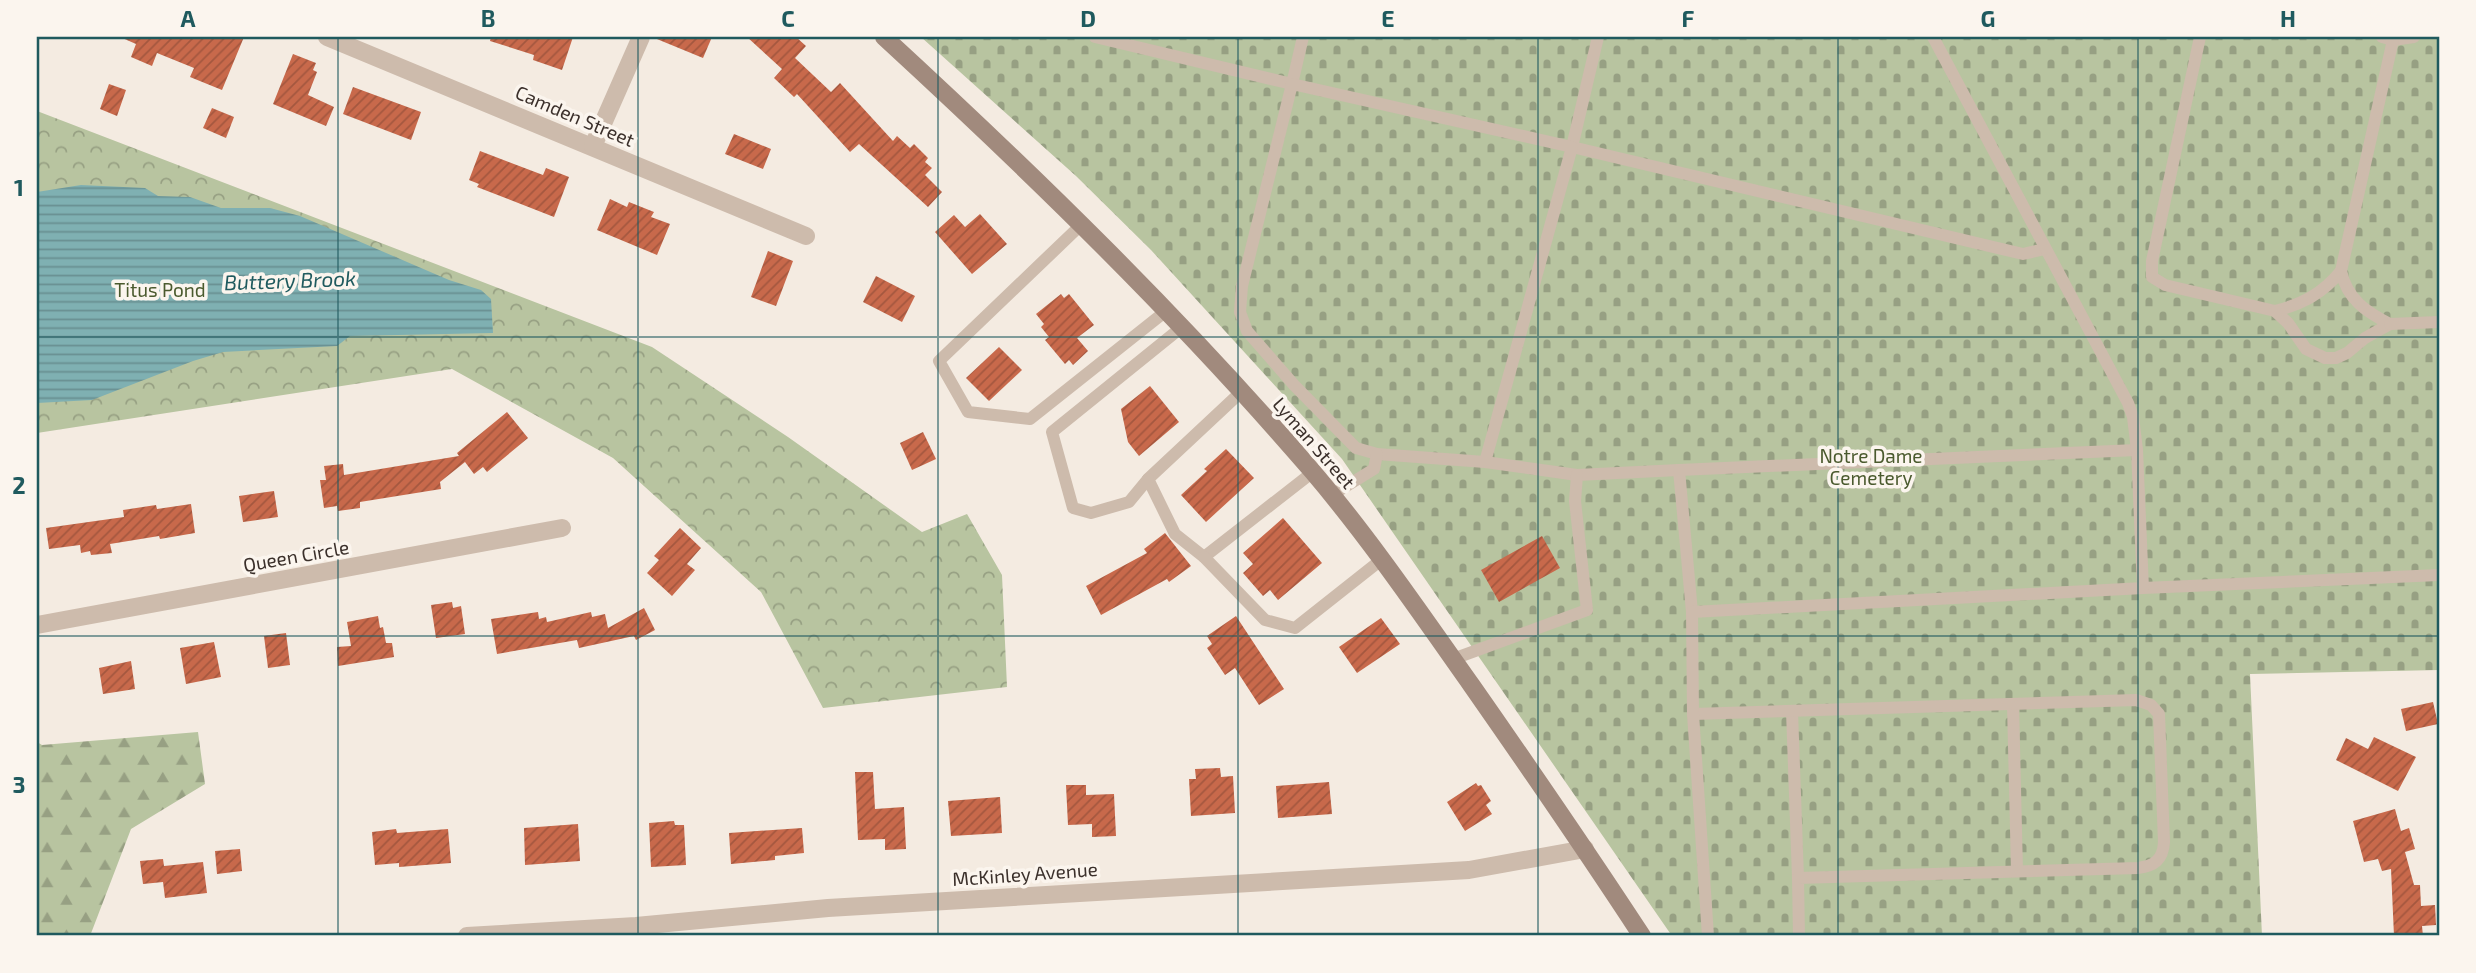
<svg xmlns="http://www.w3.org/2000/svg" width="2476" height="973" viewBox="0 0 2476 973" font-family="'Exo 2',sans-serif">
<defs>
<pattern id="forest-firs" width="22" height="20" patternUnits="userSpaceOnUse" patternTransform="scale(1.75)"><rect width="22" height="20" fill="#b8c4a0"/><path d="M5 1l3.5 6h-7zM16 11l3.5 6h-7z" fill="#97a083"/></pattern>
<pattern id="cemetery-stones" width="16" height="16" patternUnits="userSpaceOnUse" patternTransform="scale(1.75)"><rect width="16" height="16" fill="#b8c4a0"/><path d="M2 7V4a2 2 0 0 1 4 0v3zM10 15v-3a2 2 0 0 1 4 0v3z" fill="#97a083"/></pattern>
<pattern id="park-crowns" width="20" height="18" patternUnits="userSpaceOnUse" patternTransform="scale(1.75)"><rect width="20" height="18" fill="#b8c4a0"/><path d="M2 6a3 3 0 1 1 6 0M12 15a3 3 0 1 1 6 0" fill="none" stroke="#97a083"/></pattern>
<pattern id="water-rules" width="6" height="5" patternUnits="userSpaceOnUse" patternTransform="scale(1.75)"><rect width="6" height="5" fill="#7fb0b2"/><path d="M0 2.5h6" fill="none" stroke="#699091"/></pattern>
<pattern id="building-hatch" width="6" height="6" patternUnits="userSpaceOnUse" patternTransform="scale(1.75)"><rect width="6" height="6" fill="#c8694b"/><path d="M-1 1l2-2M0 6l6-6M5 7l2-2" fill="none" stroke="#a4573f"/></pattern>
</defs>
<rect width="100%" height="100%" fill="#f4ebe1"/>
<!-- forest -->
<path fill="url(#forest-firs)" d="M198 732 205 784 131 829 90 936H37V742L42 745Z"/>
<!-- cemetery -->
<path fill="url(#cemetery-stones)" d="M921 37H2439V670L2250 674 2262 936H1672L1342 459 1151 250 1076 176Z"/>
<!-- park -->
<path fill="url(#park-crowns)" d="M37 111 652 347 788 437 922 532 967 514 1002 575 1007 687 823 708 761 592 613 458 452 369 37 433Z"/>
<!-- water -->
<path fill="url(#water-rules)" d="M81 185 145 188 158 196 190 197 221 208H270L300 216 449 280 481 290 491 299 493 333 350 336 337 346 223 352 193 361 92 400 37 403V192Z"/>
<!-- building -->
<g fill="url(#building-hatch)">
<path d="M120 37H244L222 90 190 77 194 68 157 53 152 66 131 57 136 44Z"/>
<path d="M491 37H573L562 70 533 60 534 55 490 41Z"/>
<path d="M652 37H712L703 58Z"/>
<path d="M747 37H796L806 46 795 58 831 92 840 83 893 141 897 136 910 148 914 144 928 158 925 162 932 168 925 175 942 192 928 207 859 144 850 152 797 94 794 97 774 78 782 69Z"/>
<path d="M293 54 316 63 313 70 317 72 308 95 334 107 326 126 273 104Z"/>
<path d="M109 84 126 90 117 116 100 109Z"/>
<path d="M353 87 421 112 411 140 343 114Z"/>
<path d="M212 108 234 117 226 138 203 128Z"/>
<path d="M734 134 771 149 763 169 725 154Z"/>
<path d="M480 151 543 175 546 168 569 177 554 217 477 187 479 184 469 180Z"/>
<path d="M610 199 627 207 629 202 654 212 651 217 670 224 657 255 597 230Z"/>
<path d="M980 214 1007 244 972 274 935 232 954 215 965 227Z"/>
<path d="M768 251 793 261 776 306 751 297Z"/>
<path d="M876 276 915 296 902 322 863 302Z"/>
<path d="M1061 294 1064 298 1069 294 1094 325 1077 338 1088 351 1073 365 1069 360 1065 364 1045 340 1049 337 1041 327 1044 324 1036 314Z"/>
<path d="M999 347 1022 370 989 401 966 378Z"/>
<path d="M1150 386 1179 422 1139 456 1128 442 1121 409Z"/>
<path d="M507 412 528 438 487 472 483 467 474 474 465 462 440 482 441 489 360 502V508L338 511 337 506 324 508 320 480H326L324 466 343 464 344 475 459 456 457 453Z"/>
<path d="M923 432 936 459 912 470 900 443Z"/>
<path d="M1226 449 1254 478 1206 522 1181 495 1207 471 1204 469Z"/>
<path d="M274 491 278 517 243 522 239 496Z"/>
<path d="M191 504 195 533 160 539 159 536 110 544 112 553 91 555 90 551 81 553 80 545 49 549 46 528 124 517 123 510 156 505 157 509Z"/>
<path d="M1283 518 1322 563 1278 600 1270 590 1263 596 1243 573 1253 564 1243 553Z"/>
<path d="M680 528 701 548 687 564 695 570 672 596 647 573 659 560 654 556Z"/>
<path d="M1165 533 1191 566 1169 582 1167 579 1101 615 1086 586 1147 553 1144 549Z"/>
<path d="M1542 536 1560 568 1499 602 1481 570Z"/>
<path d="M452 602 453 608 461 606 465 634 436 638 431 605Z"/>
<path d="M644 608 655 630 636 640 634 636 579 648 577 640 497 654 491 619 538 612 539 619 546 617 547 622 591 612 592 617 605 614 608 628Z"/>
<path d="M378 616 380 628 383 627 386 643H392L394 657 338 666 337 647 351 646 347 622Z"/>
<path d="M1236 616 1284 689 1259 705 1235 668 1225 675 1207 648 1212 644 1207 636Z"/>
<path d="M1381 618 1400 644 1357 673 1339 647Z"/>
<path d="M286 633 290 665 268 668 264 636Z"/>
<path d="M214 642 221 677 186 684 180 648Z"/>
<path d="M131 661 135 689 103 694 99 668Z"/>
<path d="M2433 702 2438 724 2406 731 2401 709Z"/>
<path d="M2374 737 2416 757 2398 791 2336 760 2346 738 2368 749Z"/>
<path d="M1220 768 1221 777 1233 776 1235 813 1191 816 1189 779H1196L1195 769Z"/>
<path d="M855 772H873L875 809 904 807 906 849 885 850V839L858 840Z"/>
<path d="M1329 782 1332 814 1278 818 1276 786Z"/>
<path d="M1476 783 1478 786 1481 785 1491 801 1486 805 1492 814 1465 831 1447 802Z"/>
<path d="M1066 785H1086V795L1114 794 1116 836 1092 837V824L1068 825Z"/>
<path d="M1000 797 1002 833 951 836 948 801Z"/>
<path d="M2395 809 2401 831 2409 828 2415 849 2405 852 2414 885H2420L2421 906 2435 905 2436 925 2422 926 2423 936H2394L2391 869 2382 871 2378 859 2364 862 2353 821Z"/>
<path d="M674 821 675 825H684L686 865 651 867 649 823Z"/>
<path d="M578 824 580 861 525 865 524 828Z"/>
<path d="M802 828 804 853 775 856V860L731 864 729 833Z"/>
<path d="M396 829 397 833 448 829 451 863 399 867V863L375 865 372 832Z"/>
<path d="M240 849 242 871 217 874 215 851Z"/>
<path d="M163 859 164 866 203 862 207 893 165 898 163 882 143 884 140 861Z"/>
</g>
<g fill="none" stroke-linecap="round" stroke-linejoin="round">
<!-- lane -->
<g stroke="#cdbbac" stroke-width="12">
<path d="M1095 37 1292 84 1303 37"/>
<path d="M1598 37 1572 147 2023 254 2045 249"/>
<path d="M2200 37 2152 261V277L2165 285 2275 311"/>
<path d="M2382 37 2393 40 2414 37"/>
<path d="M1082 224 939 361 968 412 1030 419 1166 311"/>
<path d="M2341 271C2347 299 2366 312 2390 324L2365 338 2347 353 2336 358H2325L2306 349 2288 323 2275 311C2303 304 2323 293 2341 271Z"/>
<path d="M2341 271 2393 40"/>
<path d="M2390 324 2439 322"/>
<path d="M1241 392 1148 479 1175 534 1204 557 1313 472"/>
<path d="M1485 462 1572 147 1292 84 1242 286 1240 312 1247 331 1294 385 1356 448 1377 454 1485 462 1577 475 1679 470"/>
<path d="M1148 479 1129 502 1091 513 1073 508 1052 432 1182 327"/>
<path d="M1332 495 1374 469 1377 454"/>
<path d="M1204 557 1265 620 1295 628 1381 560"/>
<path d="M2143 588 2439 575"/>
<path d="M1692 612 1679 470 2137 450"/>
<path d="M1453 659 1587 610 1575 501 1577 475"/>
<path d="M2013 704 2017 871"/>
<path d="M1792 711 1798 878"/>
<path d="M1693 714 2136 700 2151 705 2159 714 2164 842C2163 860 2154 866 2138 868L1798 878 1799 936"/>
<path d="M1708 936 1693 714 1692 612 2143 588 2137 450 2133 417 2128 403 1933 37"/>
</g>
<!-- street -->
<g stroke="#cdbbac" stroke-width="18">
<path d="M327 37 806 236"/>
<path d="M593 146 641 37"/>
<path d="M37 625 562 528"/>
<path d="M467 936 636 926 828 908 1469 870 1585 849"/>
</g>
<!-- secondary -->
<path stroke="#a18a7d" stroke-width="18" d="M884 37C1034 175 1180 317 1313 472 1370 539 1421 614 1472 686 1530 769 1587 852 1642 936"/>
</g>
<!-- grid -->
<path fill="none" stroke="#1f5a5e" stroke-width="2" stroke-opacity="0.55" d="M338 37V936M638 37V936M938 37V936M1238 37V936M1538 37V936M1838 37V936M2138 37V936M37 337H2439M37 636H2439"/>
<g text-anchor="middle" stroke-width="7" stroke-linejoin="round" paint-order="stroke">
<!-- street labels -->
<g font-size="19" fill="#3b302b" stroke="#fbf5ee">
<text transform="translate(575 116) rotate(23)" y="7">Camden Street</text>
<text transform="translate(1314 443) rotate(49)" y="7">Lyman Street</text>
<text transform="translate(296 556) rotate(-10)" y="7">Queen Circle</text>
<text transform="translate(1025 874) rotate(-4)" y="7">McKinley Avenue</text>
</g>
<!-- park labels -->
<g font-size="19" fill="#4a5a2e" stroke="#fbf5ee">
<text x="160" y="297">Titus Pond</text>
<text x="1871" y="463">Notre Dame<tspan x="1871" dy="22">Cemetery</tspan></text>
</g>
<!-- water labels -->
<g font-size="21" font-style="italic" fill="#1f5a5e" stroke="#fbf5ee">
<text transform="translate(290 281) rotate(-2)" y="7">Buttery Brook</text>
</g>
</g>
<!-- border -->
<rect width="2476" height="973" fill="none" stroke="#fbf5ee" stroke-width="77"/>
<rect x="38" y="38" width="2400" height="896" fill="none" stroke="#1f5a5e" stroke-width="2.5"/>
<g font-size="23" text-anchor="middle" font-weight="bold" fill="#1f5a5e">
<text x="188" y="27">A</text>
<text x="488" y="27">B</text>
<text x="788" y="27">C</text>
<text x="1088" y="27">D</text>
<text x="1388" y="27">E</text>
<text x="1688" y="27">F</text>
<text x="1988" y="27">G</text>
<text x="2288" y="27">H</text>
<text x="19" y="196">1</text>
<text x="19" y="494">2</text>
<text x="19" y="793">3</text>
</g>
</svg>
